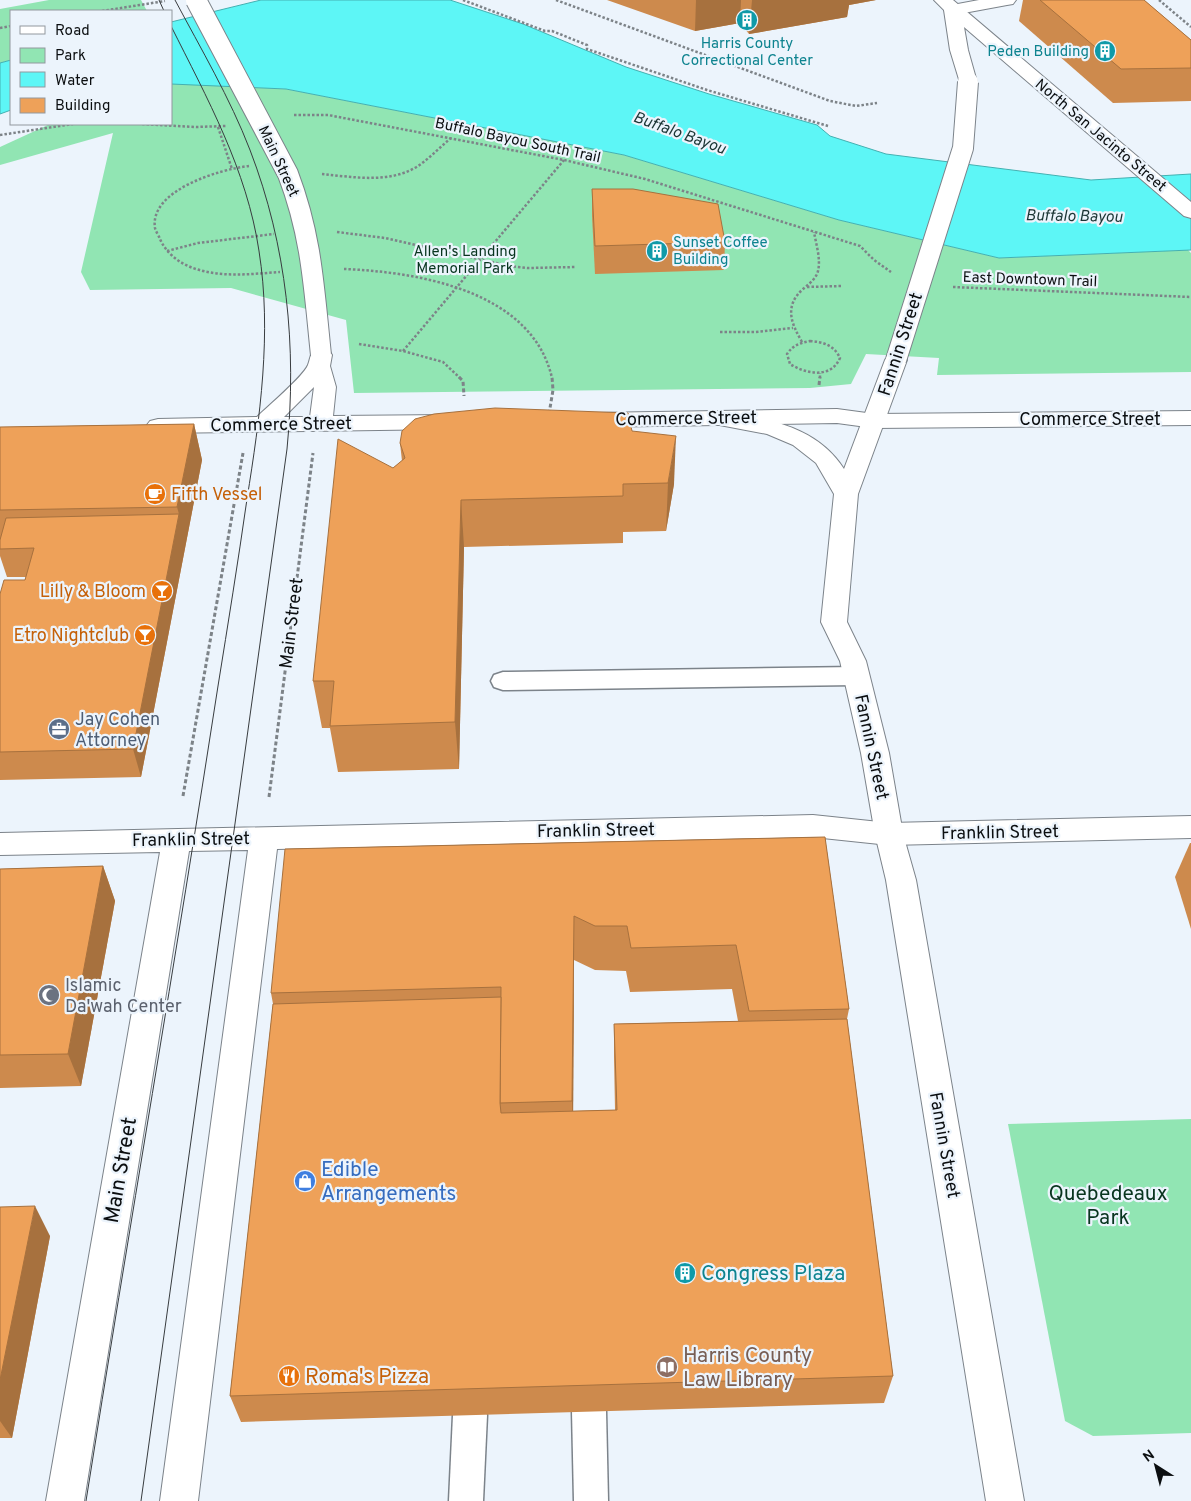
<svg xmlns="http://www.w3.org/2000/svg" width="1191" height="1501" viewBox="0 0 1191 1501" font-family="Overpass,sans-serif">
<rect width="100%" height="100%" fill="#ecf4fc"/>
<!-- green -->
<g fill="#91e5b3">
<path d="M49 0H141L147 11H11V60L0 63V9Z"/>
<path d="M180 83 286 89 624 155 839 220 999 258 1188 250 1191 253V372L937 375 939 358 866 354 851 384 810 388 354 393 346 320 231 288 90 290 81 272 113 133 0 165V147L50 124H171V84Z"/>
<path d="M1191 1119V1433L1093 1436 1065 1421 1008 1124Z"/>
</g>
<!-- water -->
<g fill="#5df6f6" stroke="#44b0b1">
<path d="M261 0H450L523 24 626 67 709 94 817 125 830 136 886 154 1091 180 1191 174V250L999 258 839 220 624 155 286 89 171 84V22Z"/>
<path d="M11 60V110L0 114V63Z"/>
</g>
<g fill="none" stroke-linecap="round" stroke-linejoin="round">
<!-- lane casing -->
<g stroke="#7c838a" stroke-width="3">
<g id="lane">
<path d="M856 667 865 670 868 676 865 682 856 685 503 690 494 687 491 681 494 675 503 672Z"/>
<path d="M589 1394 601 1399 606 1411 608 1501H574L572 1411 577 1399Z"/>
<path d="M470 1398 482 1403 487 1415 483 1501H449L453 1415 458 1403Z"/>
</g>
</g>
<!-- street casing -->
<g stroke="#7c838a" stroke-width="2">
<path id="street" d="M979 0H1016L1013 4 1007 5 953 15 947 14 944 10 947 6Z"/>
</g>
<!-- secondary casing -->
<g stroke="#7c838a" stroke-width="2">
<g id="secondary">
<path d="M321 348 329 350 332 355 330 366 336 387 333 416 450 415 458 417 462 422 458 427 450 429 158 433 150 431 146 426 150 421 158 419 257 417C268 406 303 377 308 365 310 360 310 355 313 350ZM314 387 310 417H284Z"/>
<path d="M837 409 874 414 1191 411V425L874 428 837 423 593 427 585 425 581 420 585 415 593 413Z"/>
<path d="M813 815 889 823 1191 816V838L889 845 813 837 277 849 198 1501H160L248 850 189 851 84 1501H46L160 852 0 855V833Z"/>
</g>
</g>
<!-- primary casing -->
<g stroke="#7c838a" stroke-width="2">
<g id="primary">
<path d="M934 0H953L1191 202V218L1184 216 964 27 968 50 977 82 975 86 968 88 961 86 950 50 944 10Z"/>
<path d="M896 353 904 355 907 360 858 494 847 622 866 661 889 753 903 834 916 880 1024 1501H986L886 880 875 834 861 753 840 661 821 622 834 494 816 463 793 445 767 434 709 423 706 418 709 413C720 410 731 413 743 415 783 422 821 433 844 469L885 360 888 355Z"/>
</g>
</g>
<!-- path-far1 -->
<g stroke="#7d8388" stroke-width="2.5" stroke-dasharray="2.5 2" stroke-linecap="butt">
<path d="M463 0 545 31H552L587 45V49L707 90 828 126"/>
<path d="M556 0 830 101 856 106 877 103"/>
<path d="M1159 0 1191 27"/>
<path d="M102 11 165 1"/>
<path d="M0 28 11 26"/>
<path d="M294 115H328L564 160 645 179 860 246 874 260 891 272"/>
<path d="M142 124 196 127 226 126"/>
<path d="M218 127 232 169"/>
<path d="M0 135 73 124"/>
<path d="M249 166C221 169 149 190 155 228 156 232 159 236 160 239 166 253 179 263 193 268 221 278 251 274 280 272"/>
<path d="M322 174C353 177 390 184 418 166 430 158 440 147 451 138"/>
<path d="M337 232 385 238 509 266 528 268 576 267"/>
<path d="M167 251 198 243 274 234"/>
<path d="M344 269C419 272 532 291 552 378"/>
<path d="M807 287 841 286"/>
<path d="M953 287 1191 297"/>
<path d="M720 332H755L793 328"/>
<path d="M810 341C823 342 834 345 840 358 831 379 806 374 790 364L787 354C793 345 800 343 810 341Z"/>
<path d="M802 342C791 323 784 306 803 289 809 284 816 279 818 271 821 259 816 244 814 232"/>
<path d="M359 344 403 351 443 362 460 378"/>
<path d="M403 351 564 160"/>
<path d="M820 378V373"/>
</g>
<!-- path -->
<g stroke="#7d8388" stroke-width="3" stroke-dasharray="4 2.5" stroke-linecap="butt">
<path d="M459 377 463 381 464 396"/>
<path d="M819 385 820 377"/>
<path d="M549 414 553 390 552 377"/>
<path d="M183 796 243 453"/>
<path d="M269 797 313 453"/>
</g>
<!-- lane -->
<use href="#lane" fill="#fff" fill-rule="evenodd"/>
<!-- street -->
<use href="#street" fill="#fff" fill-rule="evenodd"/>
<!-- secondary -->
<use href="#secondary" fill="#fff" fill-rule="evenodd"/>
<!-- primary -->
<use href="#primary" fill="#fff" fill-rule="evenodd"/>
<!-- tram -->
<g stroke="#383c3f" stroke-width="1">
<path d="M159 0 164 11"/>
<path d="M86 1501C129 1229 176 958 218 686 228 624 238 562 247 499 260 417 272 333 259 251 247 170 207 98 171 26"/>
<path d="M141 1501 287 449C297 347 287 246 250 150 230 98 201 49 175 0"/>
</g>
<!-- secondary-bridge casing -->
<g stroke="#7c838a" stroke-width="22" stroke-linecap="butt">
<path id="secondary-bridge" d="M196 0 288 174C312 237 314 289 321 355"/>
</g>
<!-- primary-bridge casing -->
<g stroke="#7c838a" stroke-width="22" stroke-linecap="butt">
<path id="primary-bridge" d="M896 360 963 148 968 82"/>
</g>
<!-- secondary-bridge -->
<use href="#secondary-bridge" stroke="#fff" stroke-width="20"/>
<!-- primary-bridge -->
<use href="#primary-bridge" stroke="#fff" stroke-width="20"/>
</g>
<!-- wall -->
<g fill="#cd8a4d" fill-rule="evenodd">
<path d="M607 0H876L849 5 847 17 749 34 740 23 695 31Z"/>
<path d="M1023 0H1144L1191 40V101L1113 103 1019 21Z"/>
<path d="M592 189 725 242 724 270 595 274 592 216Z"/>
<path d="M194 424 202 460 141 777 0 780V594L25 580 26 577H7L0 556V427Z"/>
<path d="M632 431 674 484 666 531 623 532V543L464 547 459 769 338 772 330 728H322L313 681 393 468 402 461 400 443Z"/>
<path d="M825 837 849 1009 847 1019 893 1376 884 1403 241 1422 230 1396 273 1004 271 993ZM574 960 595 970 626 971 630 992 732 989 738 1021 614 1024V1056L615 1110 573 1111Z"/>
<path d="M1190 843H1191V929L1175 877Z"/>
<path d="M103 866 115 901 81 1086 0 1088V869Z"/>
<path d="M0 1207 50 1236 12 1438H0Z"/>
</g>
<!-- shaded-wall -->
<g fill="#a7713e">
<path d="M696 0H741L740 23 695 31Z"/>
<path d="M752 0H876L849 5 847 17 749 34Z"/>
<path d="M194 424 202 460 141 777 133 749 179 514 177 507Z"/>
<path d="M676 436 674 484 666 531 668 483Z"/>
<path d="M461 500 464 547 459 769 455 722Z"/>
<path d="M103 866 115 901 81 1086 68 1054Z"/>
<path d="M574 916V960L573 1143 572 1101Z"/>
<path d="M35 1206 50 1236 12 1438 0 1421V1380Z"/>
</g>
<!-- building -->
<g fill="#eea159" stroke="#a7713e">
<path d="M1040 0H1144L1191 40V68L1121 69Z"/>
<path d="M592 189H633L718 204 725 242 595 246Z"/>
<path d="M495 408 628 413 632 431 676 436 668 483 623 484V496L461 500 455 722 330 726 334 681H313L338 439 393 468 405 458 400 443 402 431 415 419 434 414Z"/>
<path d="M194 424 177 507 0 510V427Z"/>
<path d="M179 514 133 749 0 752V594L4 580H25L34 548 0 549V540L6 518Z"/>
<path d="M825 837 849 1009 749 1011 736 945 631 948 627 926H595L574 916 572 1101 500 1103 501 987 271 993 285 849Z"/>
<path d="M103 866 68 1054 0 1055V869Z"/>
<path d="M501 997 500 1103 501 1113 617 1110 614 1024 847 1019 893 1376 230 1396 273 1004Z"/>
<path d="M35 1206 0 1380V1207Z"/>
</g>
<!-- icons -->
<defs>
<g id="building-disc" transform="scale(1.125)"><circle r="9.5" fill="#0f9aa8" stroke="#ecf4fc"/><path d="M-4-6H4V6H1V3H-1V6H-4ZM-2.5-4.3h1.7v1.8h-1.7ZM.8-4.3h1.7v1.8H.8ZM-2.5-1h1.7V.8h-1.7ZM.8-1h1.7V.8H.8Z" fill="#fff"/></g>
<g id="cafe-disc" transform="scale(1.125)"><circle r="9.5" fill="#e8710a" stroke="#ecf4fc"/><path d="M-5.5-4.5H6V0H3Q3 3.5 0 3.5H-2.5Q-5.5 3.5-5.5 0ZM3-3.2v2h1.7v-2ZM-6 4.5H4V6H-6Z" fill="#fff"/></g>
<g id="bar-disc" transform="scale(1.125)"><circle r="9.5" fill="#e8710a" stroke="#ecf4fc"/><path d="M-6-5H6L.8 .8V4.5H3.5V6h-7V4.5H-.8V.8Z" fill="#fff"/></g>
<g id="office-disc" transform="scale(1.125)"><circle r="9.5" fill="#5c6f8a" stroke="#ecf4fc"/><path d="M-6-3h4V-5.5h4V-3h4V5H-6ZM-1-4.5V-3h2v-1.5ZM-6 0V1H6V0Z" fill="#fff"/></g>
<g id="mosque-disc" transform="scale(1.125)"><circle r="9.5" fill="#6b7280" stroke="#ecf4fc"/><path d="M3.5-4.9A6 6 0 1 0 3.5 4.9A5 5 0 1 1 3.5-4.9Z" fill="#fff"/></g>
<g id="shop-disc" transform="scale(1.125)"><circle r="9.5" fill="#3f7fe0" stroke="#ecf4fc"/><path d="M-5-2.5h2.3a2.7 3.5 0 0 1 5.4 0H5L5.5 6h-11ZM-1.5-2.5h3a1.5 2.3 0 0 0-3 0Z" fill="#fff"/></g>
<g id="library-disc" transform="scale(1.125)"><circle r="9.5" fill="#8d6e63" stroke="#ecf4fc"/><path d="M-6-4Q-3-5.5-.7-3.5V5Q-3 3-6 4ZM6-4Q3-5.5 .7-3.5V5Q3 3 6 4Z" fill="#fff"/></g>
<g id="restaurant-disc" transform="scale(1.125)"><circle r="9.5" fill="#e8710a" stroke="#ecf4fc"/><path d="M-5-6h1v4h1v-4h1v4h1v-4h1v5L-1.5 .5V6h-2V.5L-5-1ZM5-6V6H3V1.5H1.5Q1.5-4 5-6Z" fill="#fff"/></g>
</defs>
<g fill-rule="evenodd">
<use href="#building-disc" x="747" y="20"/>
<use href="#building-disc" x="1105" y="51"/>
<use href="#building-disc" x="657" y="251"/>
<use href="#cafe-disc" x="155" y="494"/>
<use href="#bar-disc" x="162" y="591"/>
<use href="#bar-disc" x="145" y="635"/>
<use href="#office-disc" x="59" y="729"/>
<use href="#mosque-disc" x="49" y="995"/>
<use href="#shop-disc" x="305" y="1181"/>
<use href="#building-disc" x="685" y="1273"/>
<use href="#library-disc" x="667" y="1367"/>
<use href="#restaurant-disc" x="289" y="1376"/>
</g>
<g text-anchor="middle" stroke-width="4.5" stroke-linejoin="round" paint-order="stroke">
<!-- far-culture labels -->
<g font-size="15" fill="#0d838f" stroke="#ecf4fc">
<text x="747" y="48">Harris County<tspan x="747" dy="17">Correctional Center</tspan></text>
<text x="1089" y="56" text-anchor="end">Peden Building</text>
<text x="673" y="247" text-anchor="start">Sunset Coffee<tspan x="673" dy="17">Building</tspan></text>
</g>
<!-- far-street labels -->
<g font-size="15" fill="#0b0e10" stroke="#ecf4fc">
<text transform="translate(1101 135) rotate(40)" y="5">North San Jacinto Street</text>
<text transform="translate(518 140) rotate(12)" y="5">Buffalo Bayou South Trail</text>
<text transform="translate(279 161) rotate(65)" y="5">Main Street</text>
<text transform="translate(1030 279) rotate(2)" y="5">East Downtown Trail</text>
</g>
<!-- far-park labels -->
<g font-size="15" fill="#08351f" stroke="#ecf4fc">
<text x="465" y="256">Allen's Landing<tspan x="465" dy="17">Memorial Park</tspan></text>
</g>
<!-- far-water labels -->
<g font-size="16" font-style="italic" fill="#1b3535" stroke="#ecf4fc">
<text transform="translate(680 132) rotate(20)" y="6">Buffalo Bayou</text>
<text transform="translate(1074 215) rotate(1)" y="6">Buffalo Bayou</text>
</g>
<!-- street labels -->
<g font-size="18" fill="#0b0e10" stroke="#ecf4fc">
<text transform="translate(900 344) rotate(-72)" y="6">Fannin Street</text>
<text transform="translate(686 418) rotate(-1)" y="6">Commerce Street</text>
<text x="1090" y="425">Commerce Street</text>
<text transform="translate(281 424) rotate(-1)" y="6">Commerce Street</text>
<text transform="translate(291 623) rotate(-83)" y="6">Main Street</text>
<text transform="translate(872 747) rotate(78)" y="6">Fannin Street</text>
<text transform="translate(596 830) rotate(-1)" y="6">Franklin Street</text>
<text transform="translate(1000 832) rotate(-1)" y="6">Franklin Street</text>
<text transform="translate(191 839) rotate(-1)" y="6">Franklin Street</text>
<text transform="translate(945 1145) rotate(80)" y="6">Fannin Street</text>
</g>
<!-- food labels -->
<g font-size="18" fill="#c56008" stroke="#ecf4fc" text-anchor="end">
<text x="171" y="500" text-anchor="start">Fifth Vessel</text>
<text x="146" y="597">Lilly &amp; Bloom</text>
<text x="129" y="641">Etro Nightclub</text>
</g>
<!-- service labels -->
<g font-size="18" fill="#4e5e75" stroke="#ecf4fc" text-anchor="start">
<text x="75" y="725">Jay Cohen<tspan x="75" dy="21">Attorney</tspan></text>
</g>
<!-- worship labels -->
<g font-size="18" fill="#5b616d" stroke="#ecf4fc" text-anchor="start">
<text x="65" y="991">Islamic<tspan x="65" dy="21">Da'wah Center</tspan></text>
</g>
<!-- near-shop labels -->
<g font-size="21" fill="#366cbe" stroke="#ecf4fc" text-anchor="start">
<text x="321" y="1176">Edible<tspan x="321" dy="24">Arrangements</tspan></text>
</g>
<!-- near-street labels -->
<g font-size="21" fill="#0b0e10" stroke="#ecf4fc">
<text transform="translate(120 1170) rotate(-80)" y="7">Main Street</text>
</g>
<!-- near-park labels -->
<g font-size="21" fill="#08351f" stroke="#ecf4fc">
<text x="1108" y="1200">Quebedeaux<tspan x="1108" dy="24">Park</tspan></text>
</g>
<!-- near-culture labels -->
<g font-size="21" fill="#0d838f" stroke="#ecf4fc" text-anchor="start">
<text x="701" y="1280">Congress Plaza</text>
</g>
<!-- near-education labels -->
<g font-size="21" fill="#785e54" stroke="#ecf4fc" text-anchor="start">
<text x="683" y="1362">Harris County<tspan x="683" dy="24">Law Library</tspan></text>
</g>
<!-- near-food labels -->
<g font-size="21" fill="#c56008" stroke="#ecf4fc" text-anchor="start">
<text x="305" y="1383">Roma's Pizza</text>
</g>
</g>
<!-- legend -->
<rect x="10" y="10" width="162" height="115" fill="#ecf4fc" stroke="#92989e"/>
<rect x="20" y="26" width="25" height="8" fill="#ffffff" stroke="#92989e"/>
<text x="55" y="35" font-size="15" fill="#0b0e10">Road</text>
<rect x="20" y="48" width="25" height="15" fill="#91e5b3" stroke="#92989e"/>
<text x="55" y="60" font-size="15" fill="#0b0e10">Park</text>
<rect x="20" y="72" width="25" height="15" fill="#5df6f6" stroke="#92989e"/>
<text x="55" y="85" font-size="15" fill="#0b0e10">Water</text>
<rect x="20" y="98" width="25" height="15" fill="#eea159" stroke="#92989e"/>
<text x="55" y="110" font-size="15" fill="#0b0e10">Building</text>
<!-- north arrow -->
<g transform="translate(1156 1466) rotate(324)" stroke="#ecf4fc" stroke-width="4" paint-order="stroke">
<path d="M0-4L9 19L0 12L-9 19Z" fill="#0b0e10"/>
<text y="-8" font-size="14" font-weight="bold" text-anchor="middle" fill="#0b0e10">N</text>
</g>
</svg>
